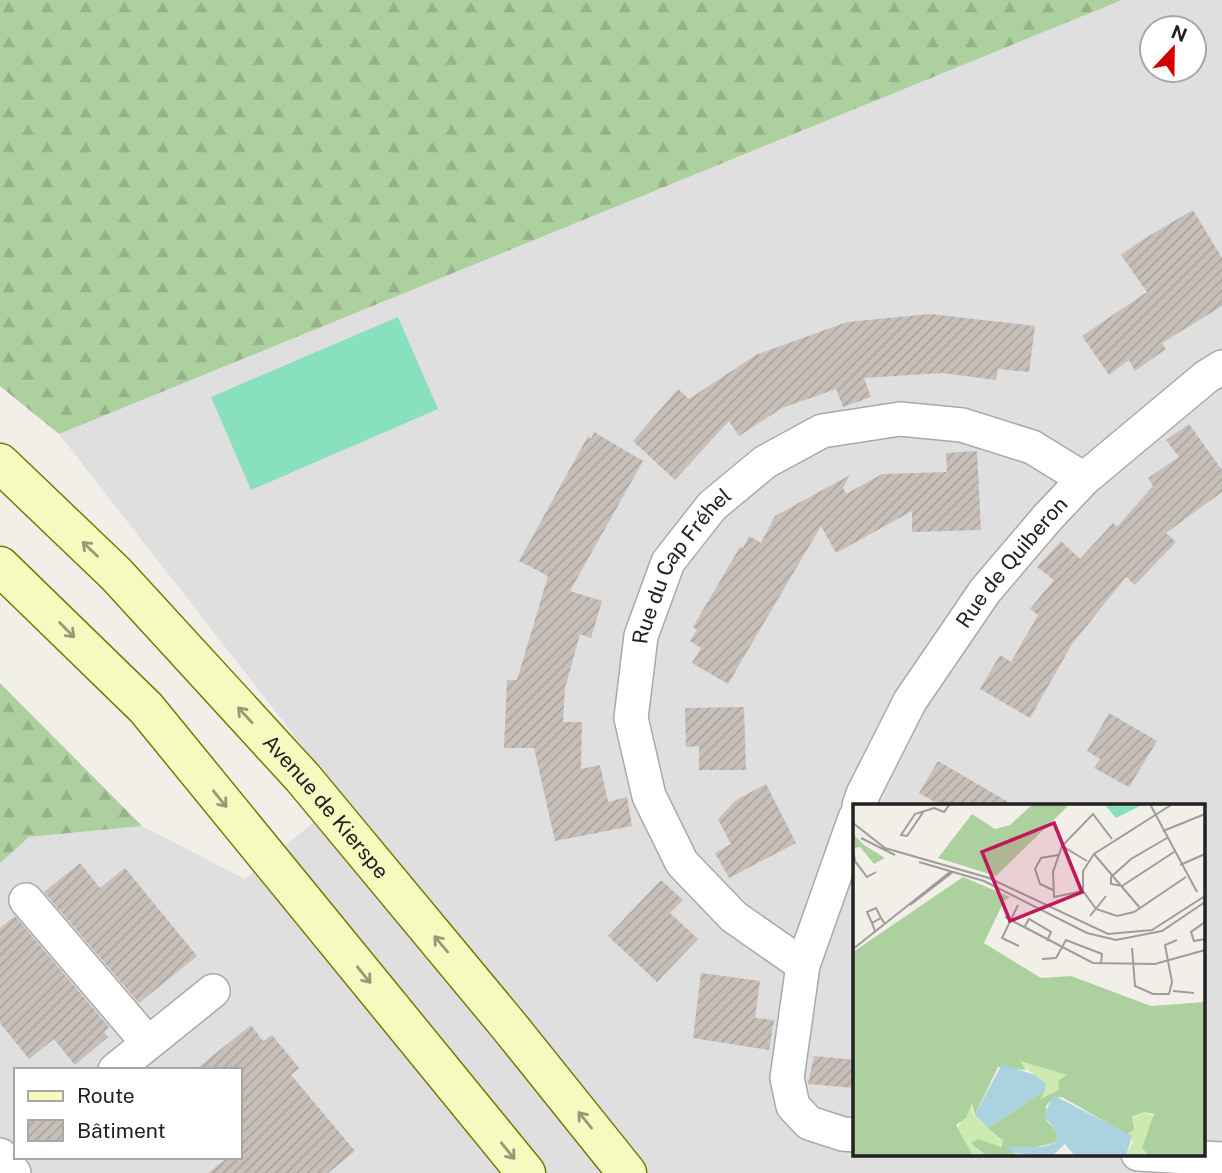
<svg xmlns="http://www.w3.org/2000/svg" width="1222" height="1173" viewBox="0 0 1222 1173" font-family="'Public Sans',sans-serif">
<defs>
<pattern id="forest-firs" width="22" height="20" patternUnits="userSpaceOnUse" patternTransform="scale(1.75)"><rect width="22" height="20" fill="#add19e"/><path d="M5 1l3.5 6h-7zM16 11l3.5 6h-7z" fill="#95b388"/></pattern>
<pattern id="building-hatch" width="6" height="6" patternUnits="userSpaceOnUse" patternTransform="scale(1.75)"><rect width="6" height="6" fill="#c7bfb8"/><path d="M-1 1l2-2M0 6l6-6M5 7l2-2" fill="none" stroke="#aba49e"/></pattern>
</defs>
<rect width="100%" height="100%" fill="#f2efe9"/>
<!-- residential -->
<path fill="#e0dfdf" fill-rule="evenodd" d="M1122 0H1222V1173H0V863L29 837 142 826 245 879 343 798 59 434ZM1152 28H1194V70H1152ZM855 806H1203V1154H855ZM16 1070H240V1157H16Z"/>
<!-- forest -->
<g fill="url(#forest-firs)">
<path d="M0 0H1122L59 434 0 386Z"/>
<path d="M0 683 142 826 29 837 0 863Z"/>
</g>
<!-- pitch -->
<path fill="#88e0be" d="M398 317 438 409 251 490 211 397Z"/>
<!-- building -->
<g fill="url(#building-hatch)">
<path d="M1193 210 1222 258V306L1162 343 1166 349 1135 371 1129 360 1109 375 1082 336 1147 292 1121 255 1142 240Z"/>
<path d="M930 314 1035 326 1029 372 998 369 996 380 942 373 864 378 871 397 843 407 836 389 782 408 739 436 729 421 675 480 633 441 678 389 689 399 756 355 847 322Z"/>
<path d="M1189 424 1222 470V492L1166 533 1176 542 1135 585 1126 577 1072 644 1030 718 980 689 1000 655 1011 662 1038 615 1030 609 1054 580 1037 567 1061 541 1080 559 1113 523 1117 527 1153 486 1148 478 1179 457 1166 440Z"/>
<path d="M594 432 643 461 570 591 602 601 591 638 580 634 565 688 563 722H582L581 769 600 765 608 802 627 797 632 826 555 841 534 748H504L507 680H517L548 576 519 561 588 436 591 439Z"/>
<path d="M977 451 981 530 912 532V511L836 553 821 526 728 684 692 663 701 648 690 641 697 630 693 627 740 547 743 548 749 536 761 543 775 516 850 475 843 488 846 494 882 474 947 472 946 453Z"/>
<path d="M744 707 746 770H699V746L686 747 685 708Z"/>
<path d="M1109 713 1157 741 1129 787 1094 768 1100 759 1087 751Z"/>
<path d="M938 761 1015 806H942L919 793Z"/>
<path d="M766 784 796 843 729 878 715 853 731 844 718 819 736 800Z"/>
<path d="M80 863 100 888 125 868 197 956 139 1003 44 892Z"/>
<path d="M661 880 683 900 670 913 698 939 657 982 608 936Z"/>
<path d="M15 916 109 1027 104 1032 108 1037 75 1065 54 1039 29 1059 0 1023V928Z"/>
<path d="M701 973 760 981 755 1018 774 1020 769 1050 693 1038Z"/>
<path d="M251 1025 263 1041 272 1035 299 1068 291 1075 355 1151 328 1173H208L228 1157H240V1070H195Z"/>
<path d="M814 1056 855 1060V1088L808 1084Z"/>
</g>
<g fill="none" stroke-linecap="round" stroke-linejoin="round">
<!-- street casing -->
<g stroke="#a9a9a9" stroke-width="36">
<g id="street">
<path id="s1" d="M859 806 863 794 910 701 985 591 1048 517 1084 479 1206 377 1222 367"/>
<path d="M855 818 803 965 787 1078 793 1106 809 1123 843 1134 855 1135"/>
<path d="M26 900 148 1043"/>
<path id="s2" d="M803 965 734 917 682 863 649 796 631 718 641 636 668 562 712 506 765 462 822 431 900 419 962 425 1032 447 1084 479"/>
<path d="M115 1070 213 991"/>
<path d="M1138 1154 1222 1159"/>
<path d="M0 1155 14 1173"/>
</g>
</g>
<!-- secondary casing -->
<g stroke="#707d05" stroke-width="41">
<g id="secondary">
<path id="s3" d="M0 463 116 574 303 778 509 1026 627 1173"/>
<path d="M0 566 146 708 526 1173"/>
</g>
</g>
<!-- street -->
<use href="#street" stroke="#fff" stroke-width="33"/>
<!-- secondary -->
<use href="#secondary" stroke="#f7fabf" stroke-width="38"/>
</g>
<!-- one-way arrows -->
<defs><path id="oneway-shaft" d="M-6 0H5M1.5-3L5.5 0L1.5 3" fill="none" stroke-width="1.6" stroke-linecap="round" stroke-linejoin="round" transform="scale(1.75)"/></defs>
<g stroke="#979978">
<use href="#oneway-shaft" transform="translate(90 549) rotate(-136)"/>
<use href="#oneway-shaft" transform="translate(67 630) rotate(45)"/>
<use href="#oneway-shaft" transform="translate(245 715) rotate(-133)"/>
<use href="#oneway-shaft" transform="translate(220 799) rotate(51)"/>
<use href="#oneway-shaft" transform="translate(441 944) rotate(-130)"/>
<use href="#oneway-shaft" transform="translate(364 975) rotate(51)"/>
<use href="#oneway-shaft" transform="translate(585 1120) rotate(-129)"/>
<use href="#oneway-shaft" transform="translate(508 1151) rotate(51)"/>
</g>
<g text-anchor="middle" stroke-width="7" stroke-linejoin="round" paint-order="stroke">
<!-- street labels -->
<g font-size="21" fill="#222" stroke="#fff">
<text dy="7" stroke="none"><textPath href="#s1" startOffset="289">Rue de Quiberon</textPath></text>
<text dy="7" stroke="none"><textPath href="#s2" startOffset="478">Rue du Cap Fréhel</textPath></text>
<text dy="7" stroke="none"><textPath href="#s3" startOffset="474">Avenue de Kierspe</textPath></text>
</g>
</g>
<!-- overview -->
<g transform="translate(853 804)">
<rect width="352" height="352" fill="#f2efe9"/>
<path d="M165 258 167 257 214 271 206 286 187 295 192 279ZM119 299 120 310 151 339 143 343 128 336 134 352H120L104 325ZM291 308 302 313 291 347 296 352H273L280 337 273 330 278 315Z" fill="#cdebb0"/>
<path d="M180 0H217L143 72 85 54 119 10 142 25 157 21ZM0 30 11 41 32 54 21 60 7 43 2 44ZM110 73 157 93 151 97 131 139 188 174 218 172 298 202 352 198V352H296L289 344 301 310 291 308 279 313 281 326 273 330 209 293 200 294 193 302 194 317 203 326 204 338 160 349 165 352H134L118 339 125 335 148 343 150 337 135 324 192 286 187 295 206 286 205 277 214 271 167 257 173 266 145 263 122 311 119 299 113 314 103 321 120 352H0V148Z" fill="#add19e"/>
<path d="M251 0H291L263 14Z" fill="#88e0be"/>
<path d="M149 260 182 271 192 279V286L135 324 122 311ZM200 291 279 332 273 352H222L212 340 199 352 160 349 153 343H189L204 338 203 326 191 312Z" fill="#aad3df"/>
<path fill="none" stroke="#9f9d99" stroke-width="2" d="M297 0 344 88M318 1 241 50 230 67V87L243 105 264 112 281 108 333 73M71 7 54 32 48 31 62 10 81 4 91 8 97 0M0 19 32 44 136 74 255 130 299 126 352 92M310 27 352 10M8 34 42 51M314 34 278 55 258 73V80L269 82 321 48M209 42 234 57M0 45 2 57 14 73 23 68M241 50 287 104M66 58 131 77 234 129 263 136 309 127 352 98M327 61 352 50M200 86 187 80 182 65 188 54 205 51M230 87 201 93 200 68 209 42 240 10 259 35M57 101 100 68M165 101 149 134 166 142M237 112 253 92M152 113 240 159 302 160 352 146M352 118 338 128 341 137 352 135M19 119 14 108 23 104 28 114M171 124 176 115 198 128 194 137M22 127 19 119 28 114 32 120M279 144 282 182 300 190H316L319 178 312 141 324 136M0 145 97 68M189 155 203 154 213 136 249 150 248 159M320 187 341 189"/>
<path fill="#c2185b" fill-opacity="0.15" stroke="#c2185b" stroke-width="3.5" d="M201 19 229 88 157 117 129 48Z"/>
<rect width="352" height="352" fill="none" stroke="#222" stroke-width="3.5"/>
</g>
<!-- legend -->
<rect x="14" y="1068" width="228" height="91" fill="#ffffff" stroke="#a7a7a7" stroke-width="2"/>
<rect x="28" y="1091" width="35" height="10" fill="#f7fabf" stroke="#a7a7a7" stroke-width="2"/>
<text x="77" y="1103" font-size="21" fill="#222222">Route</text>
<rect x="28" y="1120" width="35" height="21" fill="url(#building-hatch)" stroke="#a7a7a7" stroke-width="2"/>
<text x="77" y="1138" font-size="21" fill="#222222">Bâtiment</text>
<!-- north arrow -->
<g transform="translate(1173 49) rotate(22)"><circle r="33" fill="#ffffff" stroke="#a7a7a7" stroke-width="2"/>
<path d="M0-5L12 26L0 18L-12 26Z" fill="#d40000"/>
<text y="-10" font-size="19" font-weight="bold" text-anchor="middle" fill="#222222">N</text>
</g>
</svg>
